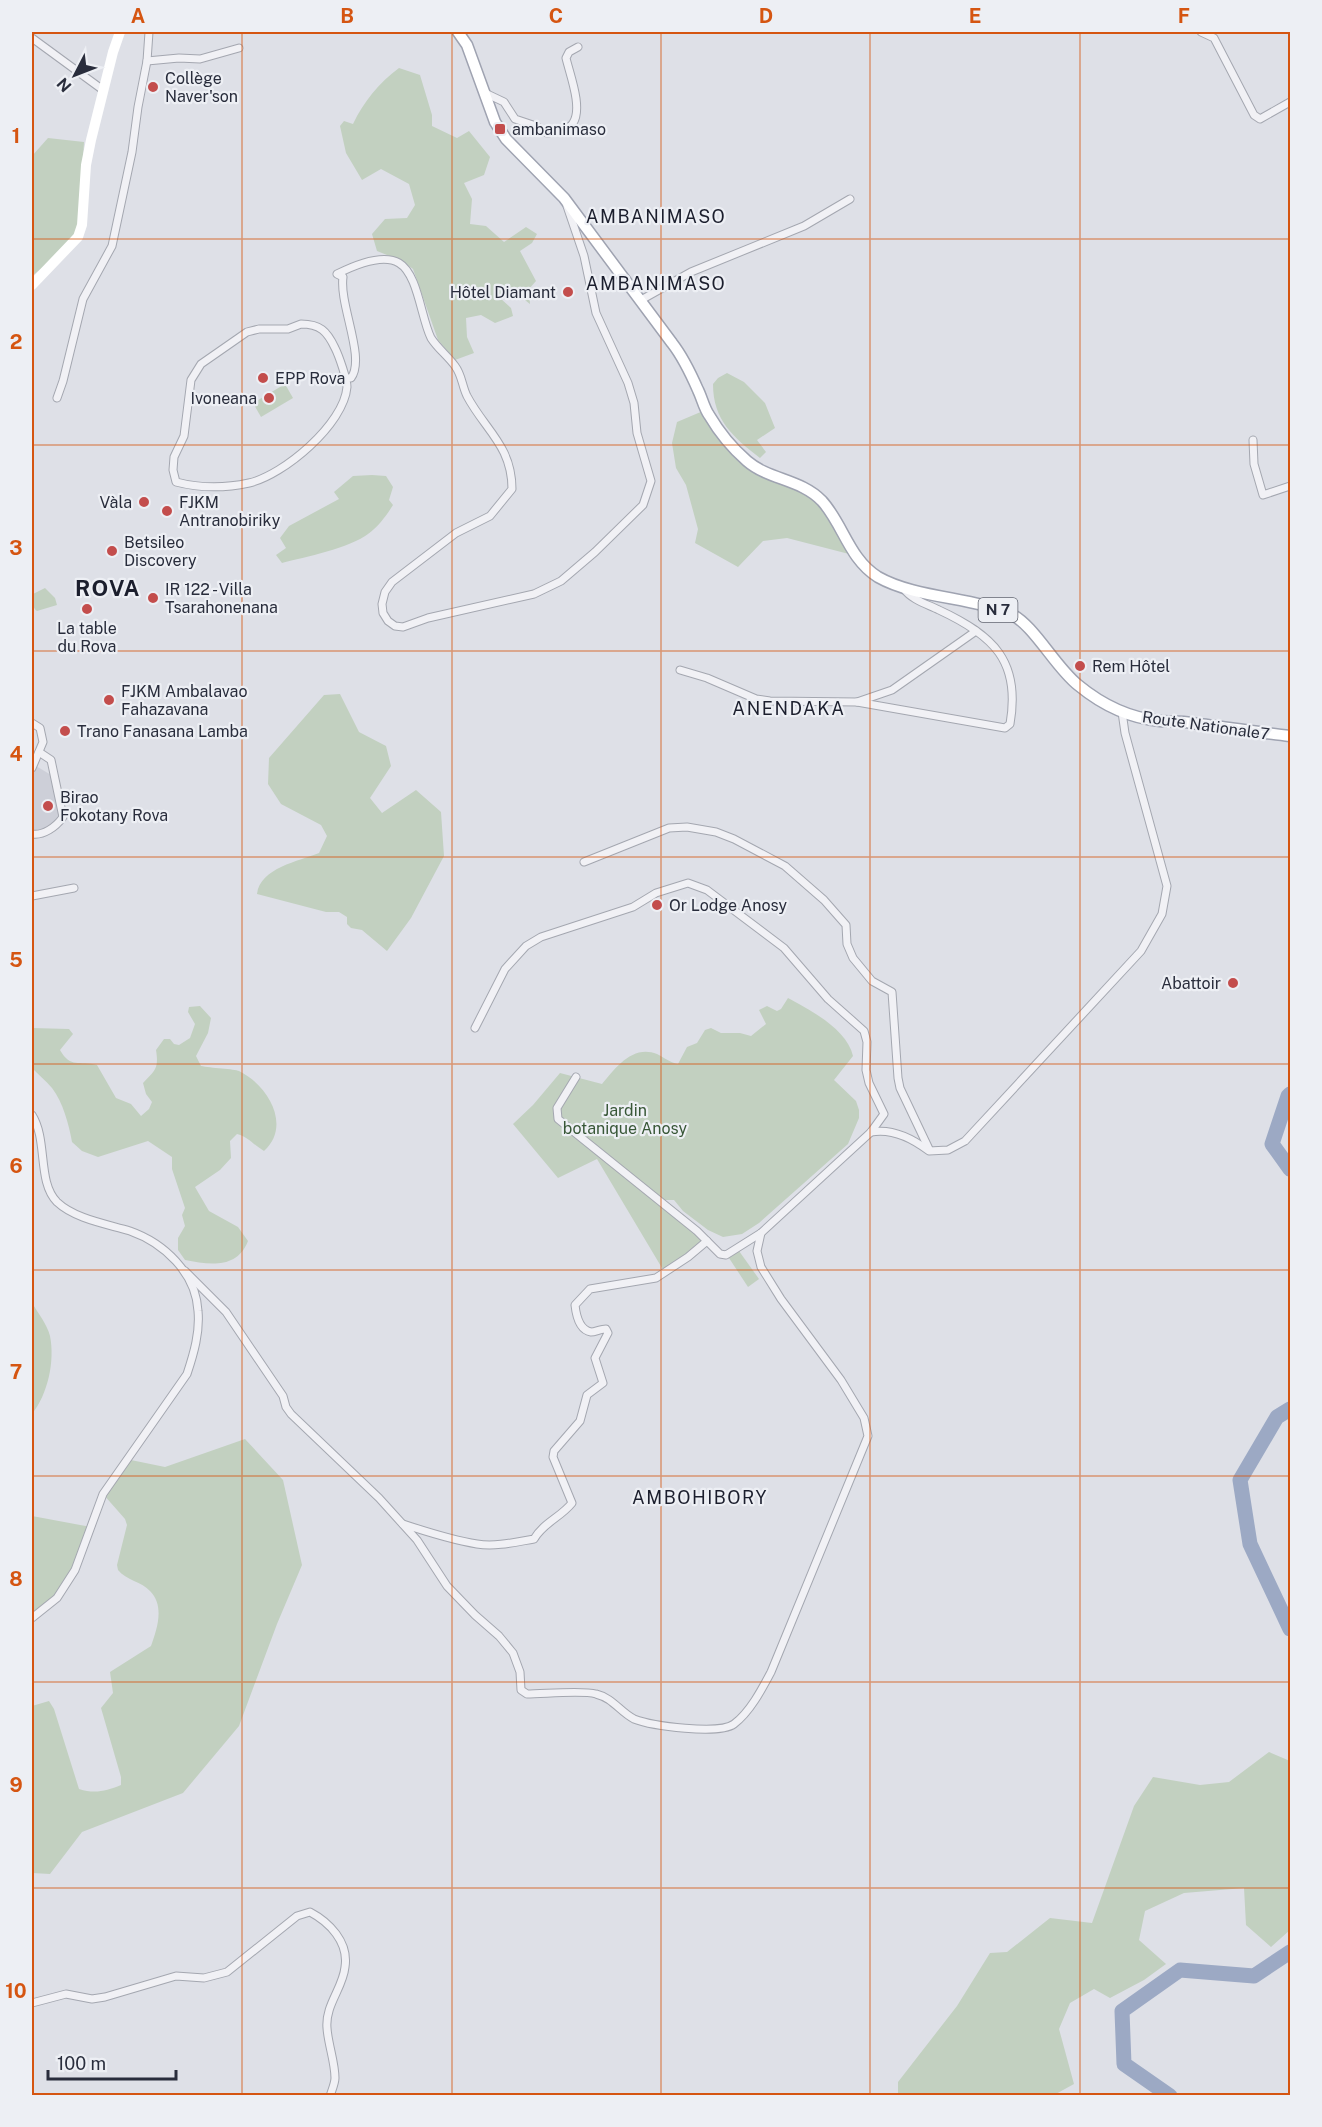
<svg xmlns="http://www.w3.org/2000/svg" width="1322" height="2127" viewBox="0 0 1322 2127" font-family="'Public Sans',sans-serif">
<rect width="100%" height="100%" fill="#dee0e7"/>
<!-- built -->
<path fill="#cdcfd8" d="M36 766 51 775 58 802V816L55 823 46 830 35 831 32 829V773Z"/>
<!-- green -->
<g fill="#c2d0c0">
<path d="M399 68 420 75 432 115V126L457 138 469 131 490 157 484 175 464 183 472 199 470 224 486 226 504 242 526 227 537 234 532 243 520 251 536 281 529 289 530 304 508 287 500 298 511 308 513 316 495 323 481 315 466 318 467 337 474 353 455 360 438 340 413 269 402 261 377 251 372 234 385 219 407 218 415 205 409 184 381 169 362 180 346 153 340 126 344 121 353 124C364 101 379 83 399 68Z"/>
<path d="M48 138 84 142 79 228 54 258 32 276V156Z"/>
<path d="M727 373 744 382 765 403 775 428 757 440 766 452 760 458C733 437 713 420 713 384L718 378Z"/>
<path d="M285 384 293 398 261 417 253 403Z"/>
<path d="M703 411 729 448 818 497 849 554 787 538 763 541 738 567 695 543 698 529 686 485 676 468 672 443 677 422Z"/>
<path d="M372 475 386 476 393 487 389 500 393 505C386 516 379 526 368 534 350 548 305 557 282 563L276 555 286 548 280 538 289 526 339 499 334 492 353 476Z"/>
<path d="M45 588 55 598 57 605 37 611C33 609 31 600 33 594Z"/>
<path d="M340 694 359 732 386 746 391 766 370 798 382 813 416 790 441 812 444 856 411 918 387 951 362 930 351 928 347 924V917L339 912H326L257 894C260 868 299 861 319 853L327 836 321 825 281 804 268 784 269 758 324 695Z"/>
<path d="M788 998C810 1010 847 1029 853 1056L834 1080 856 1101 859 1110V1118L848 1144 759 1223 742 1234 723 1237 708 1230 683 1211 674 1200H659L660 1205 704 1242 666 1268H662L597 1159 558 1178 513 1124 533 1105 560 1073 602 1084C615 1068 633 1044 657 1054 665 1058 669 1062 678 1064L687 1047 697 1043 705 1030 711 1028 721 1033H740L751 1036 766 1024 759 1010 767 1006 777 1011 781 1009Z"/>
<path d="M200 1006 211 1018 208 1033 196 1056 201 1066C210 1068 235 1069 239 1071 268 1085 292 1126 264 1151 255 1146 247 1136 237 1134L230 1141 231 1158 220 1170 195 1187 209 1211 238 1227 248 1241C237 1269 210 1265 185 1260L178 1250V1238L185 1226 182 1215 185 1208 172 1169V1157L148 1141 98 1157 82 1151 72 1142C69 1125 63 1102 52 1088 46 1081 38 1074 32 1068V1028L69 1029 73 1034 60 1050C71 1069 79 1060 97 1065L116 1098 131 1104 141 1116 149 1109 152 1102 146 1094 143 1083C155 1070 159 1069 156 1050L164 1039H170L174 1044 179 1045 190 1038 195 1024 188 1012 189 1007Z"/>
<path d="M739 1251 759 1279 748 1287 729 1258Z"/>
<path d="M32 1303C38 1313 47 1324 50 1336 55 1361 48 1394 32 1414Z"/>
<path d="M245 1439 283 1480 302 1565 277 1624 239 1726 183 1793 82 1832 50 1874 32 1873V1706L49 1701 54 1709 79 1789C95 1794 106 1791 121 1785V1777L101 1708 113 1693 110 1672 151 1646C157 1629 165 1606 150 1591 142 1582 126 1580 118 1570L117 1565 127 1525 125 1519 103 1494 126 1459 165 1467Z"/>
<path d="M32 1516 91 1527 75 1570 57 1598 32 1618Z"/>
<path d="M1269 1752 1290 1761V1930L1271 1947 1246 1925 1244 1888 1184 1893 1145 1911 1139 1940 1166 1964 1144 1980 1110 1998 1094 1989 1070 2003 1059 2029 1074 2084 1054 2095H898V2082L957 2006 990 1953 1007 1952 1050 1918 1092 1923 1134 1806 1153 1777 1200 1785 1229 1782Z"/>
</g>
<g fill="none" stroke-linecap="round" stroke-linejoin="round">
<!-- river -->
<g stroke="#9ca9c4" stroke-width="15">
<path d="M1290 1094 1288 1096 1272 1144 1290 1169"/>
<path d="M1290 1409 1277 1417 1240 1480 1250 1544 1290 1629"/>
<path d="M1170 2096 1124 2064 1122 2011 1180 1970 1254 1976 1290 1952"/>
</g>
<!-- street casing -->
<g stroke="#a4a7b0" stroke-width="9">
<g id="street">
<path d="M1201 32 1214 38 1254 115 1260 119 1290 102"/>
<path d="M32 38 103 90"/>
<path d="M147 61 179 58 200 59 239 48"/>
<path d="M485 93 504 102 515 119 536 126 547 133C555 132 569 130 573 123 583 108 570 75 566 58L569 52 578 47"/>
<path d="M641 300 691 272 804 226 850 199"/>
<path d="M301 324C320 324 327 331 335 348 339 356 347 379 347 387 344 424 284 475 249 483 226 488 199 488 176 482L173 470 174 457 184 436 191 380 201 364 247 332 259 329H288Z"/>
<path d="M346 378H351C366 358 339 305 343 277L337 274C353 266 382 253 399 263 418 274 421 318 431 338 438 349 448 356 455 366 462 375 462 386 467 396 485 430 512 446 512 489L490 516 456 533 392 582 385 592 382 604 383 613 388 621 395 626 403 627 428 618 534 594 561 581 595 552 643 505 651 481 637 433 634 403 628 383 596 313 584 256 567 206"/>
<path d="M57 398 63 381 83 299 112 246 132 152 138 107 147 61 149 32"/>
<path d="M1253 440 1254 464 1263 495 1290 486"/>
<path d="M680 670 707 678 756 699 770 701 857 702 892 690 976 631"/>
<path d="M857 702 1005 728 1010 724C1021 661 993 635 939 610 927 604 912 600 904 589"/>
<path d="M32 723 40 728 43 742 32 768"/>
<path d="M32 834C43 836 56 827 63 817L51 760 39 752"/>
<path d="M584 862 669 828 687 827 716 832 734 839 785 866 824 900 846 925 847 944 853 958 872 981 892 992 898 1078 900 1088 929 1149"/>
<path d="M32 896 74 888"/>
<path d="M475 1028 505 969 526 946 541 937 633 907 656 893 688 883 707 890 784 948 828 999 864 1031 867 1042 866 1070 869 1083 884 1114 871 1132 761 1233 726 1255 720 1254 697 1231 558 1119 557 1108 576 1077"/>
<path d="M32 1115C48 1140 37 1182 57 1202 75 1219 107 1224 130 1231 164 1243 196 1273 198 1311 200 1332 194 1353 187 1374L103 1494 75 1570 57 1598 32 1618"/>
<path d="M871 1132C893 1128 912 1138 929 1151L948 1150 965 1141 1141 951 1162 914 1167 886 1125 733 1122 712"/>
<path d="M185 1271 226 1312 283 1396 286 1407 291 1414 379 1498 417 1540 447 1586 475 1615 499 1636 513 1653 520 1672 521 1690 527 1694C544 1694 582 1690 596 1694 613 1698 620 1712 634 1719 652 1726 719 1735 734 1724 750 1712 762 1689 771 1672L868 1436 864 1418 841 1380 781 1299 761 1267 757 1251 761 1233"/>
<path d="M403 1524C427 1532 452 1540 477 1544 496 1547 516 1542 534 1539 543 1523 561 1517 572 1503L553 1457 554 1451 580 1421 587 1395 603 1383 595 1358 608 1333 606 1329C601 1329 595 1332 591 1332 579 1330 576 1314 575 1305L590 1289 656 1278 688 1257 707 1241"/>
<path d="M32 2003 66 1994 92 1999 105 1997 176 1976 204 1978 227 1972 297 1916 310 1912C329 1922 349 1942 345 1967 343 1988 325 2005 327 2028 328 2044 335 2062 335 2078 335 2083 332 2090 330 2096"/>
</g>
</g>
<!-- primary casing -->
<g stroke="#9fa3b1" stroke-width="13">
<path id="primary" d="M458 32 467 45 495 122 506 139 564 198 672 343C683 357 691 374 698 390 702 398 704 408 709 415 719 432 732 448 747 461 769 480 801 479 822 501 843 524 849 559 878 577 915 598 970 597 1009 613 1034 624 1054 666 1078 685 1101 704 1129 718 1160 721 1170 722 1181 721 1191 723 1224 727 1257 732 1290 736"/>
</g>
<!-- street -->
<use href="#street" stroke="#f1f1f5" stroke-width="7"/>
<!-- secondary -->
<path stroke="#fff" stroke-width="10" d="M32 285 78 237 82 225 86 165 91 140 113 52 120 32"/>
<!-- primary -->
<use href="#primary" stroke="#fff" stroke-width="10"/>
</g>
<!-- grid -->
<path fill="none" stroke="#d55511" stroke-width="1.5" stroke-opacity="0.55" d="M242 32V2096M452 32V2096M661 32V2096M870 32V2096M1080 32V2096M32 239H1290M32 445H1290M32 651H1290M32 857H1290M32 1064H1290M32 1270H1290M32 1476H1290M32 1682H1290M32 1888H1290"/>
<!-- markers -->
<g fill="#c34d4c" stroke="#edeff4" stroke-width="2">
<circle cx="153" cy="87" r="6"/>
<rect x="494" y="123" width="12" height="12" rx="3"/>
<circle cx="568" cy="292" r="6"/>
<circle cx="263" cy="378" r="6"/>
<circle cx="269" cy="398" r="6"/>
<circle cx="144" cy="502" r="6"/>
<circle cx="167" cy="511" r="6"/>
<circle cx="112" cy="551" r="6"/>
<circle cx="153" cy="598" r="6"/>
<circle cx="87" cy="609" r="6"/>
<circle cx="1080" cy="666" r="6"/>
<circle cx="109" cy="700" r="6"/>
<circle cx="65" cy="731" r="6"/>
<circle cx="48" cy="806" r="6"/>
<circle cx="657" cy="905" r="6"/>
<circle cx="1233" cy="983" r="6"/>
</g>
<g text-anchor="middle" stroke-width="4.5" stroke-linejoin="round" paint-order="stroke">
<!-- shield labels -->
<rect fill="#edeff4" stroke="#646773" stroke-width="1.5" x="978.5" y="598" width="39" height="24" rx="4.5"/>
<g font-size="15" font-weight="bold" fill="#292d3c">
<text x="998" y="615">N 7</text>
</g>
<!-- poi labels -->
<g font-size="16" fill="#292d3c" stroke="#edeff4" text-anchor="start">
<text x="165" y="84">Collège<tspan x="165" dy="18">Naver'son</tspan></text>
<text x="512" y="135">ambanimaso</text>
<text x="556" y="298" text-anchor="end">Hôtel Diamant</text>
<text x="275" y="384">EPP Rova</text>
<text x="257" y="404" text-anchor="end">Ivoneana</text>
<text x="132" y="508" text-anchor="end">Vàla</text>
<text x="179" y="508">FJKM<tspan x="179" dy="18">Antranobiriky</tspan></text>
<text x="124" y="548">Betsileo<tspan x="124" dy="18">Discovery</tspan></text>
<text x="165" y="595">IR 122 - Villa<tspan x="165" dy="18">Tsarahonenana</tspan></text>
<text x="87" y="634" text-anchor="middle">La table<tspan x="87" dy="18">du Rova</tspan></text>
<text x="1092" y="672">Rem Hôtel</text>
<text x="121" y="697">FJKM Ambalavao<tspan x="121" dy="18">Fahazavana</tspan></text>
<text x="77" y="737">Trano Fanasana Lamba</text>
<text x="60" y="803">Birao<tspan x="60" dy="18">Fokotany Rova</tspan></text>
<text x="669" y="911">Or Lodge Anosy</text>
<text x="1221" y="989" text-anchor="end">Abattoir</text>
</g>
<!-- street labels -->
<g font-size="16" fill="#292d3c" stroke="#edeff4">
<text transform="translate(1206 725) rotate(8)" y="6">Route Nationale7</text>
</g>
<!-- park labels -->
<g font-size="16" fill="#385737" stroke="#edeff4">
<text x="625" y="1116">Jardin<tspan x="625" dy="18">botanique Anosy</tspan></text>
</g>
<!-- neighbourhood labels -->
<g font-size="18" letter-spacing="1.5" fill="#1b1e2d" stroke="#edeff4">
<text x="656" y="223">AMBANIMASO</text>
<text x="656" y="290">AMBANIMASO</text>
<text x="789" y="715">ANENDAKA</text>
<text x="700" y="1504">AMBOHIBORY</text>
</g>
<!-- district labels -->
<g font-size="22" font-weight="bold" letter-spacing="1.5" fill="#1b1e2d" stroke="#edeff4">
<text x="108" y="596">ROVA</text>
</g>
</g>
<!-- border -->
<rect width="1322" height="2127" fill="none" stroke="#edeff4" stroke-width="66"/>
<!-- north arrow -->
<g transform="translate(75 75) rotate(228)" stroke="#edeff4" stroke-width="4.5" paint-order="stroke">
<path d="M0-4.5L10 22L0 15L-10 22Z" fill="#292d3c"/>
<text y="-9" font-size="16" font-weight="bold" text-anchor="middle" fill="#292d3c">N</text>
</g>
<!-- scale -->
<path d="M48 2070v9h128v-9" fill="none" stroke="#292d3c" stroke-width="3"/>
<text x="57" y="2070" font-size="18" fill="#292d3c" stroke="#edeff4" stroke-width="4.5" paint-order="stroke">100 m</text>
<rect x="33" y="33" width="1256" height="2061" fill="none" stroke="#d55511" stroke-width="2"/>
<g font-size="20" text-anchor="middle" font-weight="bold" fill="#d55511">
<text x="138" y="23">A</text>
<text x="347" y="23">B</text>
<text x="556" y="23">C</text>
<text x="766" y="23">D</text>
<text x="975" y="23">E</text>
<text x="1184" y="23">F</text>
<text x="16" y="143">1</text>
<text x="16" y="349">2</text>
<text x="16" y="555">3</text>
<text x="16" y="761">4</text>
<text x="16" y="967">5</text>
<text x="16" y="1173">6</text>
<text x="16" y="1379">7</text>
<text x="16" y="1586">8</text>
<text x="16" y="1792">9</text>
<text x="16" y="1998">10</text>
</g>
</svg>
